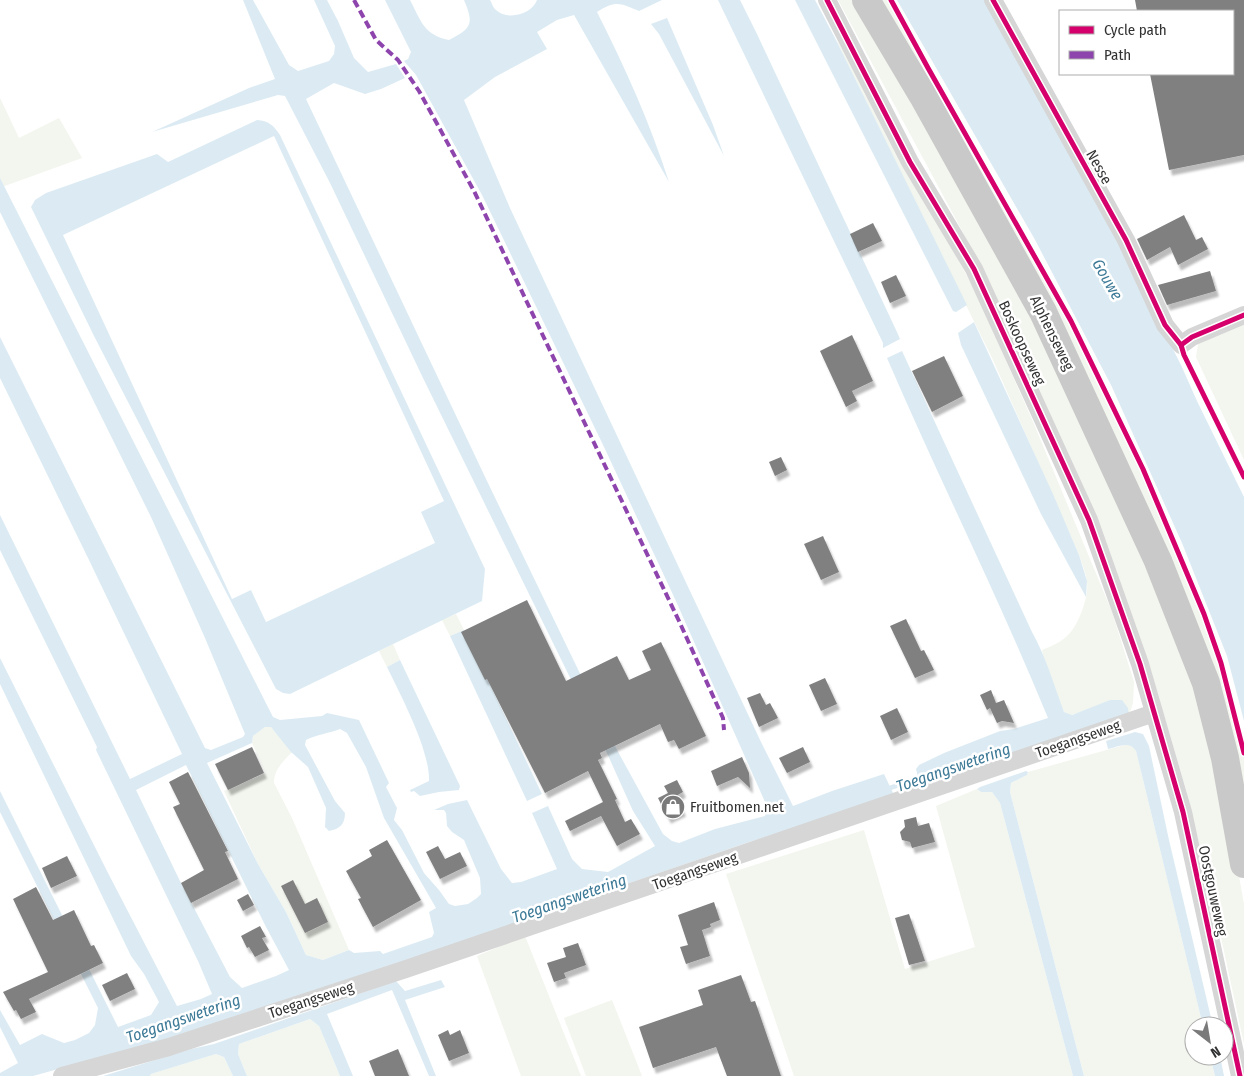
<svg xmlns="http://www.w3.org/2000/svg" width="1244" height="1076" viewBox="0 0 1244 1076" font-family="'Fira Sans Condensed',sans-serif">
<defs>
<filter id="shadow"><feDropShadow dx="3" dy="5.5" stdDeviation="1" flood-color="#0004"/></filter>
</defs>
<rect width="100%" height="100%" fill="#fff"/>
<!-- green -->
<g fill="#f3f6ee">
<path d="M838 0H855L977 205 1173 612 1218 759 1244 904V1044L1219 928 1187 793 1149 664 1034 384 967 240Z"/>
<path d="M875 0H888L1062 303 1126 435 1184 572 1224 673 1244 756V810L1223 710Z"/>
<path d="M835 38 850 60 975 291 1034 424 1112 612 1134 682 1133 703 1129 715 1085 711 1071 715 1064 712 1044 662 1042 650C1052 646 1062 642 1069 634 1079 624 1089 596 1087 582 1086 573 1082 564 1079 555L993 360Z"/>
<path d="M0 98 19 138 59 118 82 158 2 187 0 183Z"/>
<path d="M1244 322V460L1196 357 1198 344 1214 335Z"/>
<path d="M456 614 464 630 450 636 442 620Z"/>
<path d="M393 644 400 660 387 667 379 651Z"/>
<path d="M265 727H271L292 752C283 762 274 769 274 783L292 818 349 950 323 960 306 955 286 912 258 864 224 791 266 773 252 743 253 736Z"/>
<path d="M1128 744 1133 746 1136 751 1203 1026H1194V1056H1210L1215 1076H1084L1010 792 1011 783 1027 775 1028 772Z"/>
<path d="M977 789 981 792H992L1000 803 1073 1076H794L726 874 864 830 905 969 975 947 936 806Z"/>
<path d="M525 936 581 1076H521L477 956Z"/>
<path d="M612 1000 642 1076H586L564 1018Z"/>
<path d="M310 1019 319 1026 340 1076H247L238 1054 239 1044Z"/>
<path d="M216 1054 224 1057 233 1076H150L151 1074Z"/>
</g>
<!-- water -->
<g fill="#dcebf3" fill-rule="evenodd">
<path d="M243 0H253L289 65 298 71 329 61 334 54 335 46 314 0H327L338 21 354 58 368 72 396 64 405 78 381 89 365 94 334 83 306 99 487 481 616 748 663 834 672 841 679 843 715 829 765 816 766 812 765 802 675 599 604 447 482 195 416 75 404 61 408 59 411 52 385 0H410C421 21 424 35 449 40 472 28 474 24 464 0H490C492 3 493 8 496 10 508 21 532 14 537 0H662L639 11C620 3 616 0 597 12 625 67 650 123 669 182L574 15 557 20 537 32 547 49 495 77 464 100 510 208 761 742 793 806 832 791 884 774 895 797 749 842 630 883 608 895 548 910 457 948 192 1032 33 1076H0V1073L18 1063 0 1027V1010L20 1045 42 1034 64 1043 75 1040 89 1033 95 1025 98 1008 0 812V791L118 1027 151 1015 159 1002 144 974 131 956 0 684V658L107 871 177 1006 201 999 212 994 198 961 96 750 97 747 0 550V515L130 779 182 754 88 558 0 378V337L205 748 211 750 243 737 245 734 205 638 151 517 0 212V178L273 717 280 720 322 716 327 713 359 720 389 783 386 787 397 808 394 820 402 830 424 873 439 890 449 904 455 906 468 904 477 898 481 894 480 878 464 840 452 832 447 826 446 813 444 810H434L448 804 467 800 501 869 512 883 521 882 557 869 532 813 548 806 572 859 582 869 608 872 655 846 633 811 606 751 423 378 330 183 285 96 278 95 152 132 249 88 275 79ZM265 727H271L291 752 308 767 326 808 325 827 329 831C340 829 345 824 345 813L335 801 305 745 306 740C318 734 327 734 340 729L347 733 366 767 384 818 436 908 429 912 434 933 432 937 383 954 380 951 354 953 349 950 323 960 306 955 286 912 258 864 207 763 252 743 253 736ZM186 765 266 927 289 970 276 976 242 988 230 977 180 881 136 790Z"/>
<path d="M718 0H740L757 34 897 332 900 339 883 348V343Z"/>
<path d="M795 0H815L835 38 967 305 956 312 953 311Z"/>
<path d="M897 0H988L1121 246 1181 365 1197 401 1244 497V721L1227 656 1182 543 1111 385 1034 238Z"/>
<path d="M667 18 713 125 724 156 659 34 651 24Z"/>
<path d="M257 120C269 121 273 125 280 135L485 569 482 601 290 694 283 693 276 689 94 336 31 207 35 200 46 193 157 154 168 162ZM274 136 444 501 421 512 435 543 266 622 251 590 232 599 63 235Z"/>
<path d="M974 322 1053 494 1079 555 1087 581 1086 597 1041 514 961 345 958 333Z"/>
<path d="M902 351 1032 632C1046 657 1054 685 1064 712L1072 715 1110 700H1122L1128 708 1129 715 924 787 918 777 916 769 919 765 944 753 1000 731 1014 729 1048 718C998 596 939 479 887 358Z"/>
<path d="M464 630 542 794 527 801 450 636Z"/>
<path d="M400 660 460 786 459 790 439 792 420 796 414 791 411 792 410 790 429 781C430 750 401 696 387 667Z"/>
<path d="M1135 732 1143 734 1149 746 1169 840 1213 1026H1203L1136 751C1129 740 1118 747 1108 749L1106 741Z"/>
<path d="M1026 771 1028 772 1027 775 1011 783 1010 792 1084 1076H1073L1000 803 992 792H981L977 789 980 787Z"/>
<path d="M441 980 445 987 405 1000 436 1076H429L392 990 327 1014 353 1076H340L319 1026 310 1019 239 1044 238 1054 247 1076H233L224 1057 216 1054 151 1074 150 1076H103L191 1049 214 1044 396 981 405 991Z"/>
<path d="M1210 1056H1220L1224 1076H1215Z"/>
</g>
<g fill="none" stroke-linecap="round" stroke-linejoin="round">
<!-- stream -->
<path stroke="#dcebf3" stroke-width="4.5" d="M887 789 922 777"/>
</g>
<!-- building -->
<g fill="#808080" filter="url(#shadow)">
<path d="M1135 0H1244V155L1169 170 1150 74H1233V11H1137Z"/>
<path d="M1184 215 1196 240 1202 237 1208 249 1178 265 1170 247 1147 260 1137 239Z"/>
<path d="M873 223 882 241 858 252 850 234Z"/>
<path d="M1210 271 1216 291 1167 305 1158 285Z"/>
<path d="M896 275 906 296 890 303 881 282Z"/>
<path d="M852 335 873 381 852 391 857 401 846 407 820 351Z"/>
<path d="M944 356 963 396 932 412 912 371Z"/>
<path d="M781 457 787 470 775 476 769 462Z"/>
<path d="M823 536 839 572 821 580 804 544Z"/>
<path d="M527 600 566 681 617 656 629 680 651 670 642 651 661 642 706 736 679 749 674 740 668 742 660 724 600 753 602 758 598 760 617 799 615 800 625 822 631 819 640 834 617 846 601 816 570 831 565 821 603 802 588 771 545 793 487 679 485 680 461 632Z"/>
<path d="M906 619 921 651 924 650 934 670 915 678 890 626Z"/>
<path d="M825 678 837 704 821 711 809 685Z"/>
<path d="M991 690 996 703 1004 700 1014 723 1002 721 997 723 990 708 987 710 980 695Z"/>
<path d="M760 693 766 705 770 703 778 718 759 727 747 698Z"/>
<path d="M897 708 908 732 891 740 880 716Z"/>
<path d="M252 747 264 773 228 790 215 764Z"/>
<path d="M803 747 810 762 787 773 779 758Z"/>
<path d="M742 757 749 773 750 788 738 777 717 786 711 771Z"/>
<path d="M188 772 228 851 225 852 238 879 191 903 181 883 204 870 173 807 180 804 169 782Z"/>
<path d="M677 780 683 792 676 796 683 811 668 818 658 798 668 793 664 786Z"/>
<path d="M916 817 918 826 929 823 935 842 912 848 910 842 902 840 900 832 905 827 904 820Z"/>
<path d="M387 840 421 900 373 927 358 899 361 898 346 871 372 856 369 850Z"/>
<path d="M438 846 445 859 460 852 467 866 440 879 426 852Z"/>
<path d="M67 856 77 876 51 888 42 868Z"/>
<path d="M293 880 305 904 317 898 328 922 305 933 281 886Z"/>
<path d="M36 887 53 920 74 910 91 946 94 945 103 963 29 999 36 1012 21 1019 16 1010 14 1011 3 992 48 972 13 899Z"/>
<path d="M248 894 254 905 243 911 237 900Z"/>
<path d="M714 902 720 920 710 924 711 927 702 930 710 956 686 964 680 947 688 945 678 915Z"/>
<path d="M909 914 925 961 909 965 895 918Z"/>
<path d="M260 926 266 937 262 938 269 950 255 957 249 947 247 948 241 936Z"/>
<path d="M578 943 586 965 564 973 566 978 554 982 547 963 566 957 563 948Z"/>
<path d="M127 973 135 989 110 1001 102 985Z"/>
<path d="M741 975 751 1002 755 1001 781 1076H727L716 1047 653 1068 639 1027 703 1005 698 990Z"/>
<path d="M448 1030 450 1035 460 1030 469 1053 449 1061 438 1035Z"/>
<path d="M398 1049 409 1076H375L369 1061Z"/>
</g>
<g fill="none" stroke-linecap="round" stroke-linejoin="round">
<!-- street -->
<g stroke="#d6d6d6" stroke-width="18">
<path d="M827 0 910 162 974 269 1089 520 1140 664 1183 812 1240 1076"/>
<path d="M993 0 1126 240 1165 325 1181 345 1192 337 1244 315"/>
<path d="M62 1076 169 1047 406 969 1154 713"/>
</g>
<!-- primary -->
<path stroke="#c9c9c9" stroke-width="28" d="M866 0 923 96 1043 312 1158 561 1206 683 1225 758 1244 864"/>
<!-- quiet -->
<path stroke="#8e44ad" stroke-width="4" stroke-dasharray="8 4" stroke-linecap="butt" d="M354 0 376 40 398 60 419 91 474 191 679 621 723 718 724 730"/>
<!-- cycleway casing -->
<g stroke="#fff" stroke-width="8">
<g id="cycleway">
<path d="M827 0 910 162 974 269 1089 520 1140 664 1183 812 1240 1076"/>
<path d="M891 0 928 68 1071 321 1143 469 1204 614 1221 663 1244 753"/>
<path d="M993 0 1126 240 1165 325 1181 345 1184 355 1244 477"/>
<path d="M1181 345 1192 337 1244 315"/>
</g>
</g>
<!-- cycleway -->
<use href="#cycleway" stroke="#d6006c" stroke-width="5"/>
</g>
<!-- icons -->
<defs>
<g id="shop-disc" transform="scale(1.25)"><circle r="9.5" fill="#7a7a7a" stroke="#fff"/><path d="M-5-2.5h2.3a2.7 3.5 0 0 1 5.4 0H5L5.5 6h-11ZM-1.5-2.5h3a1.5 2.3 0 0 0-3 0Z" fill="#fff"/></g>
</defs>
<g fill-rule="evenodd">
<use href="#shop-disc" x="673" y="807"/>
</g>
<g text-anchor="middle" stroke-width="5" stroke-linejoin="round" paint-order="stroke">
<!-- street labels -->
<g font-size="15" fill="#323232" stroke="#fff">
<text transform="translate(1099 167) rotate(61)" y="5">Nesse</text>
<text transform="translate(1052 333) rotate(64)" y="5">Alphenseweg</text>
<text transform="translate(1022 343) rotate(65)" y="5">Boskoopseweg</text>
<text transform="translate(1078 739) rotate(-19)" y="5">Toegangseweg</text>
<text transform="translate(695 871) rotate(-19)" y="5">Toegangseweg</text>
<text transform="translate(1213 891) rotate(78)" y="5">Oostgouweweg</text>
<text transform="translate(311 1000) rotate(-18)" y="5">Toegangseweg</text>
</g>
<!-- poi labels -->
<g font-size="15" fill="#323232" stroke="#fff" text-anchor="start">
<text x="690" y="812">Fruitbomen.net</text>
</g>
<!-- water labels -->
<g font-size="16" font-style="italic" fill="#3d7a97" stroke="#fff">
<text transform="translate(1108 279) rotate(60)" y="6">Gouwe</text>
<text transform="translate(953 767) rotate(-19)" y="6">Toegangswetering</text>
<text transform="translate(569 898) rotate(-19)" y="6">Toegangswetering</text>
<text transform="translate(183 1018) rotate(-19)" y="6">Toegangswetering</text>
</g>
</g>
<!-- legend -->
<rect x="1059" y="10" width="175" height="65" fill="#ffffff" stroke="#adadad"/>
<rect x="1069" y="26" width="25" height="8" fill="#d6006c" stroke="#adadad"/>
<text x="1104" y="35" font-size="15" fill="#323232">Cycle path</text>
<rect x="1069" y="51" width="25" height="8" fill="#8e44ad" stroke="#adadad"/>
<text x="1104" y="60" font-size="15" fill="#323232">Path</text>
<!-- north arrow -->
<g transform="translate(1209 1041) rotate(149)"><circle r="24" fill="#ffffff" stroke="#adadad"/>
<path d="M0-4L9 19L0 12L-9 19Z" fill="#7a7a7a"/>
<text y="-8" font-size="14" font-weight="bold" text-anchor="middle" fill="#323232">N</text>
</g>
</svg>
